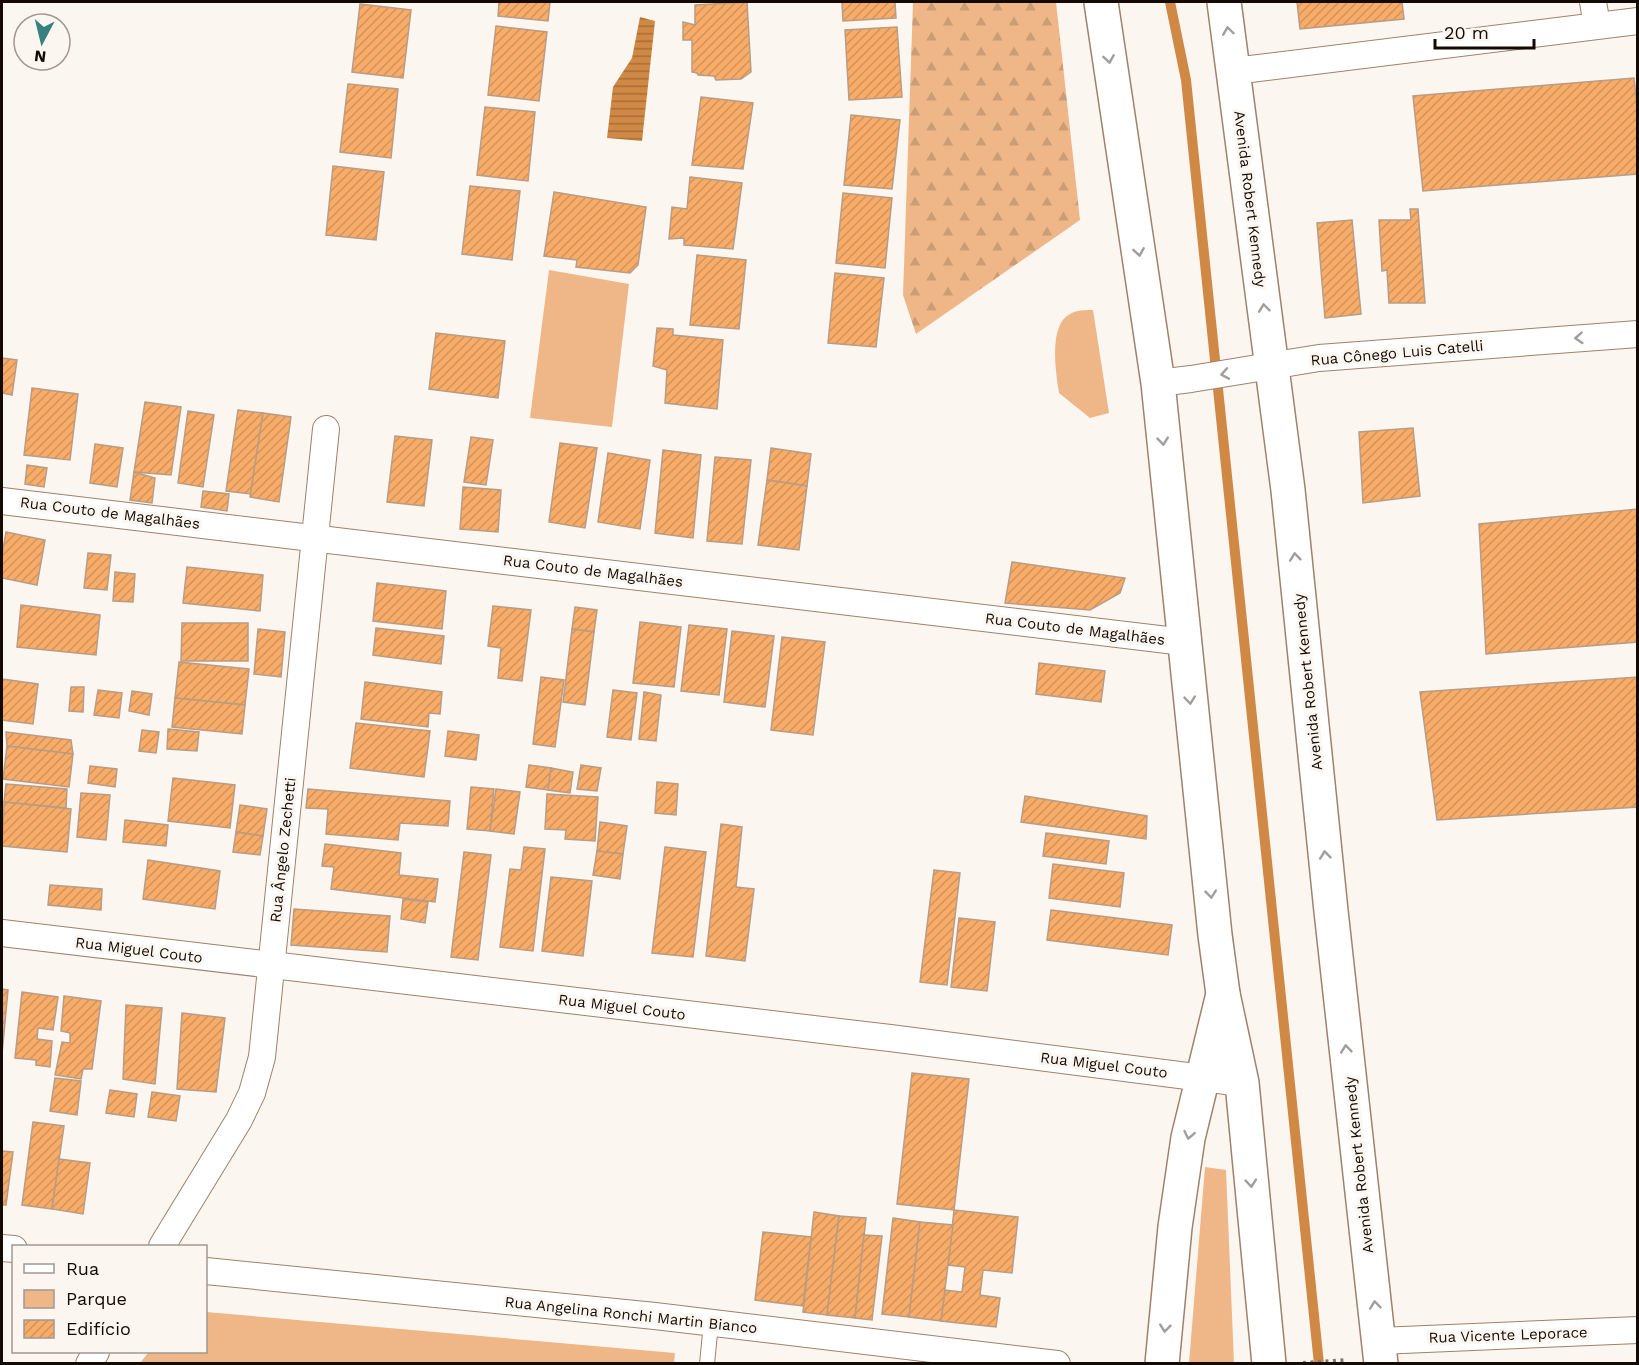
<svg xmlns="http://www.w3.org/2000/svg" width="1639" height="1365" viewBox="0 0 1639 1365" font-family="'Work Sans',sans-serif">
<defs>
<pattern id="forest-firs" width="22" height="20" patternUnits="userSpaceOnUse" patternTransform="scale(1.5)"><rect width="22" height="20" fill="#efb788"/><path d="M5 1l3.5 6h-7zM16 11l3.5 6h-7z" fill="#cc9c74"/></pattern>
<pattern id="water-rules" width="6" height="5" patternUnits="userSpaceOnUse" patternTransform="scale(1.5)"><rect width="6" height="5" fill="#d08845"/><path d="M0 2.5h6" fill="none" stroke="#a86d37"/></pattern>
<pattern id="building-hatch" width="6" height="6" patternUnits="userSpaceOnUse" patternTransform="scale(1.5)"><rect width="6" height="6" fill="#f7ac69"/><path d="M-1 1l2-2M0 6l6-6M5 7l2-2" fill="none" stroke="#d39359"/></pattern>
</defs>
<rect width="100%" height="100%" fill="#fcf6f1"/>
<!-- forest -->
<path fill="url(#forest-firs)" d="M913 2H1056L1080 220 916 334 903 295Z"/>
<!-- green -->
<g fill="#efb788">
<path d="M549 270 629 284 612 427 530 418Z"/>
<path d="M1093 310 1109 413 1090 418 1059 393C1056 373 1048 325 1070 314 1076 310 1085 310 1093 310Z"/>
<path d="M1205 1167 1226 1170 1234 1363H1189Z"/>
<path d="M206 1312 675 1353 674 1363H140L149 1352H206Z"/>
</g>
<!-- water -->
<path fill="url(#water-rules)" d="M640 17 655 21 642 141 607 138 613 87 632 58Z"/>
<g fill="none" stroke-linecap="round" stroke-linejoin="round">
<!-- stream -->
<path stroke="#d08845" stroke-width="10" d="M1170 2 1186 80 1319 1364"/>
</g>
<!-- building -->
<g fill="url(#building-hatch)" stroke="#b89c84" stroke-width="1.5">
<path d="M499 2H550L548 21 498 16Z"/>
<path d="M747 2 751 72 741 79 716 80 714 76 698 75 697 73 692 72V40H683V22L695 25V5Z"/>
<path d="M842 2H895L896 18 843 21Z"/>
<path d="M1297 2H1402L1404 19 1300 29Z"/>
<path d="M360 4 411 10 403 78 352 72Z"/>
<path d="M496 26 547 32 539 101 488 95Z"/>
<path d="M897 27 902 97 849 100 845 30Z"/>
<path d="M1634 78 1638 115V174L1423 191 1413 96Z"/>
<path d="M348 84 398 89 391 158 340 152Z"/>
<path d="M701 97 753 103 743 169 692 165Z"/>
<path d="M485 107 535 112 528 181 477 175Z"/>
<path d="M851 115 900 120 892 189 844 185Z"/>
<path d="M333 166 384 172 376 240 326 235Z"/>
<path d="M690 177 742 183 733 249 684 245V238L669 239 672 207 687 209Z"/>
<path d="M470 186 520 191 512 260 462 254Z"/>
<path d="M554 192 646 207 638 265 630 273 576 267 577 260 544 256Z"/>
<path d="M843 193 892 198 885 268 836 263Z"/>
<path d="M1410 209H1418L1425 303H1389L1387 270 1382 271 1379 220H1411Z"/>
<path d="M1352 220 1361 314 1325 318 1317 223Z"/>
<path d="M697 255 746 260 739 329 690 325Z"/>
<path d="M835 273 884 278 876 347 828 343Z"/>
<path d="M657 328 673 329V335L723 340 717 409 665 403 667 370 653 366Z"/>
<path d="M436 333 505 341 498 398 429 389Z"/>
<path d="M2 358 17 360 12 395 2 393Z"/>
<path d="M32 388 78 394 70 460 24 455Z"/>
<path d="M145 402 181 407 171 475 134 472Z"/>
<path d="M238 410 263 413 251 494 226 491Z"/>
<path d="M188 411 214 415 203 487 178 483Z"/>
<path d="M263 413 291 417 279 502 250 497Z"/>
<path d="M1413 428 1420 496 1363 503 1359 432Z"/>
<path d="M395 436 432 440 424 506 387 502Z"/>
<path d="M471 437 493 440 486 485 464 482Z"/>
<path d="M560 443 597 448 585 528 549 522Z"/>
<path d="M95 444 123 448 117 487 90 483Z"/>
<path d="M771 448 811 454 807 486 767 480Z"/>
<path d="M663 450 701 455 693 538 655 533Z"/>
<path d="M608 453 650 460 640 529 598 522Z"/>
<path d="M715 457 751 460 742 544 707 541Z"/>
<path d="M27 465 47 468 44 487 25 484Z"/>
<path d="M134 472 155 478 152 503 130 500Z"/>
<path d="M767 480 807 486 799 550 758 545Z"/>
<path d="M463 487 501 490 498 532 460 529Z"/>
<path d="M203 491 229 494 227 511 201 507Z"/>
<path d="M1638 509V642L1486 654 1479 524Z"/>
<path d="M6 532 45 540 37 585 2 578V555Z"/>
<path d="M88 553 111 555 107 590 84 588Z"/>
<path d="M1012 562 1125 578 1120 593 1090 610 1005 603Z"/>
<path d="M187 567 263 575 260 611 183 603Z"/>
<path d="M115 572 135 574 133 602 113 601Z"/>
<path d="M377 583 446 591 442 629 373 621Z"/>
<path d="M21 605 100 615 96 655 17 647Z"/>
<path d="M493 606 531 610 522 681 498 678 501 648 488 646Z"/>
<path d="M575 607 597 610 594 632 572 629Z"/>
<path d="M640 622 681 627 674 687 633 683Z"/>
<path d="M182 623H248V661H181Z"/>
<path d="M689 625 727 629 719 695 681 691Z"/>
<path d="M376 628 444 636 441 664 373 655Z"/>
<path d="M258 629 285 632 281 677 254 674Z"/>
<path d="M572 629 594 632 585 705 563 702Z"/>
<path d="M732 631 774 636 765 707 724 702Z"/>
<path d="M782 637 825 642 813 735 771 730Z"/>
<path d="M179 662 249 669 245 705 175 698Z"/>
<path d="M1039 663 1105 671 1101 702 1036 694Z"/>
<path d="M541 677 564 680 555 747 533 744Z"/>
<path d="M1638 677V807L1437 820 1420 692Z"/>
<path d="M2 679 38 684 33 724 2 720Z"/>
<path d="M365 682 442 692 440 714 429 713 428 727 361 719Z"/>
<path d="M71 687H84L83 712 69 711Z"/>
<path d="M98 690 122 693 119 718 94 715Z"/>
<path d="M613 690 637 693 631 740 607 737Z"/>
<path d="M132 691 152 694 149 715 129 711Z"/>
<path d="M644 692 661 695 656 741 639 739Z"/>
<path d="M175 698 245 705 242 734 172 727Z"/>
<path d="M356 723 430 731 424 777 350 768Z"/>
<path d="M168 729 199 732 197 751 167 749Z"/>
<path d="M142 730 159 732 156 753 139 751Z"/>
<path d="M448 731 479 735 476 760 445 756Z"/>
<path d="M6 732 71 740 73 754 7 746Z"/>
<path d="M7 746 73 754 69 787 3 779Z"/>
<path d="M529 765 551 768 548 790 526 787Z"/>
<path d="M581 765 601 768 597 791 577 789Z"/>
<path d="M90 766 117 769 115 787 88 783Z"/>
<path d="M551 768 573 772 570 793 548 790Z"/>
<path d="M173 778 235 785 230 828 168 821Z"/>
<path d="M657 782 678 784 676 815 655 813Z"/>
<path d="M6 784 67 789 66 808 4 802Z"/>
<path d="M471 787 494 789 490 831 467 829Z"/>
<path d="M308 789 450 801 448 826 400 823 398 840 326 834 328 809 306 808Z"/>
<path d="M496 789 520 792 514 834 490 831Z"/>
<path d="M81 793 110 795 106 840 77 837Z"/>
<path d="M547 794 598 797 595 841 565 839 566 830 545 829Z"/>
<path d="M1025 796 1147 816 1146 839 1021 822Z"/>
<path d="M4 802 71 809 67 852 2 846Z"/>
<path d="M240 805 267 809 263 836 236 832Z"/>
<path d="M125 820 168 825 166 846 123 842Z"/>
<path d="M600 822 627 826 623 854 597 851Z"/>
<path d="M721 824 742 827 736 887 754 889 745 961 706 956Z"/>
<path d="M236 832 263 836 260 855 233 852Z"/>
<path d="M1046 833 1109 841 1106 864 1043 856Z"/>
<path d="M325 844 401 853 399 875 438 879 435 902 331 889 334 867 322 866Z"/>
<path d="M524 847 545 849 533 951 500 947 510 869 521 870Z"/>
<path d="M665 847 706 852 693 957 652 953Z"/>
<path d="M597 851 623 854 620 879 593 875Z"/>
<path d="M464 852 491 855 478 960 451 957Z"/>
<path d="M148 860 220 871 215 909 143 899Z"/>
<path d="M1053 864 1124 873 1120 907 1049 898Z"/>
<path d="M934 870 960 873 947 985 920 982Z"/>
<path d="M551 877 592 881 583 956 542 951Z"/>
<path d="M50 885 102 889 101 910 48 905Z"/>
<path d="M403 899 428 902 425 923 401 919Z"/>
<path d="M294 909 390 916 387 952 291 945Z"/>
<path d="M1051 910 1172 925 1168 955 1047 940Z"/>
<path d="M959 918 995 922 987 991 951 987Z"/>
<path d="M2 989 8 990 2 1054Z"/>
<path d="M22 992 58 997 53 1030 38 1028 37 1039 52 1041 50 1067 36 1065V1060L15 1058Z"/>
<path d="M64 996 101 1001 92 1069H83L81 1079 55 1075 62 1042 70 1043V1033L61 1031Z"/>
<path d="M126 1005 162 1008 155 1084 123 1079Z"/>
<path d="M182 1013 225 1018 216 1092 177 1089Z"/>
<path d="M912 1073 969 1079 954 1210 897 1204Z"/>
<path d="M55 1078 81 1081 77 1115 50 1111Z"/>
<path d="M110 1090 137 1094 134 1117 106 1113Z"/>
<path d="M152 1092 180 1096 176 1121 148 1117Z"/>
<path d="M33 1122 64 1126 52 1209 22 1205Z"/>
<path d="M2 1151 13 1152 6 1205H2Z"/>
<path d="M59 1159 90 1163 83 1214 52 1209Z"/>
<path d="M954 1210 1018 1217 1012 1273 983 1270 980 1295 1000 1298 996 1327 941 1321 945 1290 962 1292 965 1267 948 1265Z"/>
<path d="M814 1212 839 1216 827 1315 803 1312Z"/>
<path d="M839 1216 866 1218 855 1318 827 1315Z"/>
<path d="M893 1218 920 1222 909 1317 882 1314Z"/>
<path d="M920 1222 953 1225 941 1321 909 1317Z"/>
<path d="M763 1232 811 1237 803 1306 755 1300Z"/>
<path d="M864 1235 882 1236 872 1320 855 1318Z"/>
</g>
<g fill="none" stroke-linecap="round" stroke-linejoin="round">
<!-- lane casing -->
<g stroke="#9e826b" stroke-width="16">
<path id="lane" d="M707 1364 711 1323"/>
</g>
<!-- street casing -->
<g stroke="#9e826b" stroke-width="28">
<g id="street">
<path d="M1593 2 1597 25"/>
<path d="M1234 71 1638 21"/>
<path d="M1158 383 1191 379 1319 358 1638 334"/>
<path d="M2 501 1184 642"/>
<path d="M2 933 890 1038 1242 1083"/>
<path d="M162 1246 239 1120 252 1093 262 1057 326 429"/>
<path d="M2 1248 14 1249"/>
<path d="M206 1271 655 1316 1057 1364"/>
<path d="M1379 1341 1638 1330"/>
<path d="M89 1364 96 1352"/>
</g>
</g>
<!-- secondary casing -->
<g stroke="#9e826b" stroke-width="36">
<path id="secondary" d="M1162 1364 1175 1227 1188 1138 1223 994"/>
</g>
<!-- primary casing -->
<g stroke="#9e826b" stroke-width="36">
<g id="primary">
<path d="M1101 2 1158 383 1215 935 1223 994 1242 1083 1269 1364"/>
<path d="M1224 2 1288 490 1331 911 1381 1364"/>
</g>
</g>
<!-- path -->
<path stroke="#817a74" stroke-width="4" stroke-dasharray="3 4.5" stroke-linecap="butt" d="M1303 1363 1346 1360"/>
<!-- lane -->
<use href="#lane" stroke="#fff" stroke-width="14"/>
<!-- street -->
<use href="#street" stroke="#fff" stroke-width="26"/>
<!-- secondary -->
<use href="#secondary" stroke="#fff" stroke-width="33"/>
<!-- primary -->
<use href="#primary" stroke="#fff" stroke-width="33"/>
</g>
<!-- one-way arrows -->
<defs><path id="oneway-chevron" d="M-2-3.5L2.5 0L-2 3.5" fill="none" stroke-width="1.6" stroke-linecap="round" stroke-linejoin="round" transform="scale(1.5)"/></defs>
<g stroke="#a19d9a">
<use href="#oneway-chevron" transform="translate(1228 31) rotate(-98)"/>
<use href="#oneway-chevron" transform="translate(1109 59) rotate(81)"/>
<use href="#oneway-chevron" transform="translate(1139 252) rotate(81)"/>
<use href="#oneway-chevron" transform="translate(1264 308) rotate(-97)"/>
<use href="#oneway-chevron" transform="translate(1579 338) rotate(176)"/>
<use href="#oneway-chevron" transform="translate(1225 374) rotate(170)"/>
<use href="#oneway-chevron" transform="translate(1163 441) rotate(84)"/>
<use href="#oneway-chevron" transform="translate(1295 557) rotate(-96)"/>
<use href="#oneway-chevron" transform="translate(1190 700) rotate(84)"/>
<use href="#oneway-chevron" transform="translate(1325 855) rotate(-96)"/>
<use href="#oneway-chevron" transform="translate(1211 894) rotate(84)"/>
<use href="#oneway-chevron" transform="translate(1346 1049) rotate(-96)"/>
<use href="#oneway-chevron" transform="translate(1189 1135) rotate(101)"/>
<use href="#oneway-chevron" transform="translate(1251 1183) rotate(85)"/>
<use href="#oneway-chevron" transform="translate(1375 1305) rotate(-96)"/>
<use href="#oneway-chevron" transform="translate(1165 1328) rotate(96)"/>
</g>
<g text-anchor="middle" stroke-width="6" stroke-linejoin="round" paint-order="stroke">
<!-- street labels -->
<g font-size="15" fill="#130a03" stroke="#fcf6f1">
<text transform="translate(1250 199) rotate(83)" y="5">Avenida Robert Kennedy</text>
<text transform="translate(1397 353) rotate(-5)" y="5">Rua Cônego Luis Catelli</text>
<text transform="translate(110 513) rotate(7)" y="5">Rua Couto de Magalhães</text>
<text transform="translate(593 571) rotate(7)" y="5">Rua Couto de Magalhães</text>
<text transform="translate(1075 629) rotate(7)" y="5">Rua Couto de Magalhães</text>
<text transform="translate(1308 682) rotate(-96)" y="5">Avenida Robert Kennedy</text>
<text transform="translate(283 850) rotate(-84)" y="5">Rua Ângelo Zechetti</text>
<text transform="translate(139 950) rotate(7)" y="5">Rua Miguel Couto</text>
<text transform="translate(622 1007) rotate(7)" y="5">Rua Miguel Couto</text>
<text transform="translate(1104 1065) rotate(7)" y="5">Rua Miguel Couto</text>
<text transform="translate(1359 1165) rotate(-96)" y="5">Avenida Robert Kennedy</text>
<text transform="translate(631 1315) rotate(6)" y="5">Rua Angelina Ronchi Martin Bianco</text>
<text transform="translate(1508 1335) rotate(-2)" y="5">Rua Vicente Leporace</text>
</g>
</g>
<!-- border -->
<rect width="1639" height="1365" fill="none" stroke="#130a03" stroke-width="6"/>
<!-- legend -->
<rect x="12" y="1245" width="195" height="108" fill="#fcf6f1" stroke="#9f9892" stroke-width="1.5"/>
<rect x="24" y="1264" width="30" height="9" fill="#ffffff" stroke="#9f9892" stroke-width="1.5"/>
<text x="66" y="1275" font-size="18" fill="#130a03">Rua</text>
<rect x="24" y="1290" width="30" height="18" fill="#efb788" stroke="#9f9892" stroke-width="1.5"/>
<text x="66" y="1305" font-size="18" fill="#130a03">Parque</text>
<rect x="24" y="1320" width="30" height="18" fill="url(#building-hatch)" stroke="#9f9892" stroke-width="1.5"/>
<text x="66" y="1335" font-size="18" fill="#130a03">Edifício</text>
<!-- north arrow -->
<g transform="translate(42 42) rotate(187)"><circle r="28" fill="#fcf6f1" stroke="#9f9892" stroke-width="1.5"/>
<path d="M0-4.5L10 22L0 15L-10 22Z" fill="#39817e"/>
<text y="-9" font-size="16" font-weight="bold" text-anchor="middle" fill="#130a03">N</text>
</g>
<!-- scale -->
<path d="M1435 39v9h99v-9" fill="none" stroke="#130a03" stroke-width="3"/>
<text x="1444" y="39" font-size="18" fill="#130a03" stroke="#fcf6f1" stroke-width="4.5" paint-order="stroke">20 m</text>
</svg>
